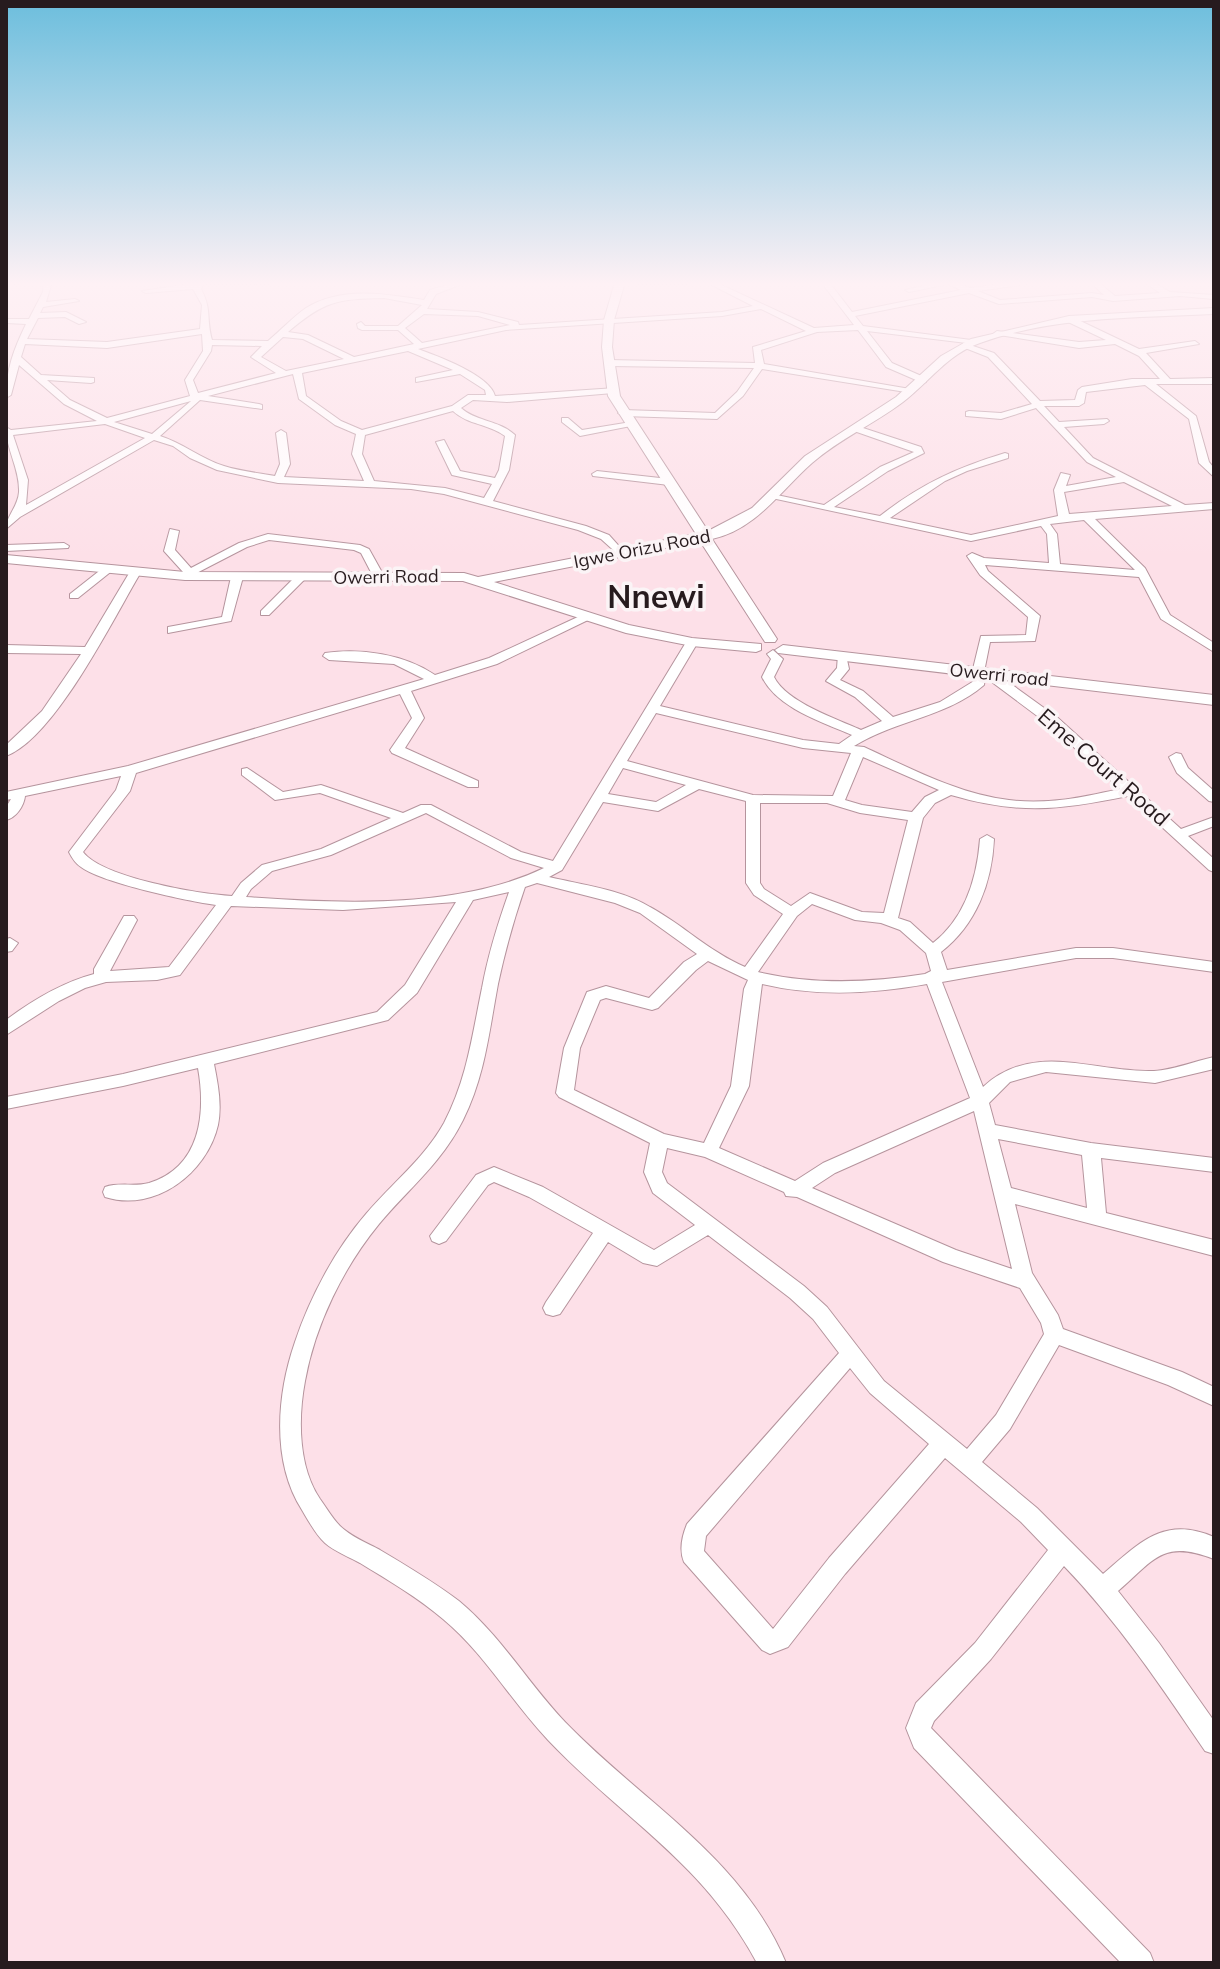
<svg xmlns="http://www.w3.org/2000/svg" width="1220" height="1969" viewBox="0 0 1220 1969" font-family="Mulish,sans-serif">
<rect width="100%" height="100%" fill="#fde0e8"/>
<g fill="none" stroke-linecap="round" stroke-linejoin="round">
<!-- minor casing -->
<g stroke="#b5949d" stroke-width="2">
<g id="minor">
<path d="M6 282H35L6 285Z"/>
<path d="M44 282H52L46 302 75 299 79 301 43 307 40 313 66 312 86 322 79 324 65 317 38 318 27 339 107 342 200 329 202 305 193 289 146 293 142 291 189 284 181 282H273L269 284H204L201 289C212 309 206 318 212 340L268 341C280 331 293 317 306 308 342 286 385 294 424 300L430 290 457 282H467L436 294 427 309 478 312 518 322 519 325 722 312 753 306 706 282H715L814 328 854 325 821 282H829L852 312 961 290 948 284 909 292 905 290 940 282H955L970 288 1014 282H1040L978 291 1000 300 1092 293 1104 295 1090 282H1098L1115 296 1160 293 1144 282H1153L1170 292 1214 295V299L1180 296 1113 301 1092 297 999 304 969 293 855 316 863 326 979 341 975 344 867 331 892 363 926 378V382L923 383 886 367 858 330 817 332 761 350 764 364 916 390 912 393 762 369 743 396 717 419 623 416 618 413 623 410 715 413 737 392 754 368 609 366 605 363 609 360 755 363 753 347 806 331 761 309 722 316 506 330 418 349C437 356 490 375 495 396L616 388 617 390 613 393 507 402 473 400 461 408C477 422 499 420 515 435L509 470 493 501 586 526 609 535 626 554 621 557 601 539 578 530 444 494 411 489 278 483 217 470 190 458 173 446 154 440 20 517 6 529C6 516 18 507 19 492 20 469 6 450 6 427L11 430 97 421 64 404 19 365 11 395 6 398C6 369 14 349 26 324L6 323V319H29L43 292ZM384 298 422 305 398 326H365L361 322 357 324 358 328 362 330H398L414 344 354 357 308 335 288 332C324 301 337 299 384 298ZM424 314 478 316 510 325 422 343 405 328ZM202 334 203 351 185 380 190 396 107 418 70 400 47 380 91 383 94 382V378L41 375 21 357 25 344 107 348ZM283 337 303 339 344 359 286 371 261 357ZM212 345 262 346 251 357 276 373 198 393 193 380 211 351ZM408 351 453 370 416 378V382L460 374 485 390 486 395H468L452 406 362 430 341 421 306 396 302 373ZM293 374 299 399 335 425 356 434 352 454 364 481 284 477 290 464 286 433 281 430 276 433 280 464 275 476C258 473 240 471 224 466 201 459 183 443 160 436L200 400 262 409V405L259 404 208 396ZM191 401 152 434 114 422ZM453 411C468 425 489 424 505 436L499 470 495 478 460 471 444 440 436 442 452 475 492 484 484 498 445 488 374 481 362 454 365 435ZM105 424 145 438 26 505 28 480 13 435Z"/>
<path d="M632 282H692L688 284H636Z"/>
<path d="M1066 317H1072L1139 349 1195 341 1199 344 1146 353 1170 379 1214 378V384H1156L1196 416 1209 462 1214 468V477L1199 463 1189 419 1145 385 1086 392 1084 403 1079 406H1044L1059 422 1107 419 1109 421 1104 424 1064 427 1093 458 1185 505 1214 503V509L1095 519 1145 568 1170 615 1214 643V652L1161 619 1139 577 985 565 988 571 1040 616 1035 641 990 642 984 672 993 671 1058 718 1181 829 1214 817V826L1188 836 1214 859V872L1209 870 1128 796C1059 810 1020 815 951 795L935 803 923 818 898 918 910 922 933 943C965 918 977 878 980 839L987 835 994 839C992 883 976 925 941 952L947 970 1076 948H1113L1214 962V972L1113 958H1076L942 982 983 1087C1034 1040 1094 1073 1154 1071 1173 1070 1195 1061 1214 1057V1069L1155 1083 1046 1072 1010 1082 989 1103 995 1125 1091 1143 1214 1158V1172L1101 1158 1106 1213 1214 1240V1256L1015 1204 1032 1273 1058 1315 1063 1329 1182 1372 1214 1387V1406L1168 1385 1059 1345 1010 1429 982 1462 1037 1508 1103 1574C1139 1543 1164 1515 1214 1537V1559C1163 1539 1155 1559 1118 1591L1159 1643 1214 1721V1754L1205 1751C1161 1686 1118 1622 1064 1566L991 1659 934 1721 931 1728 1150 1953 1154 1963H1121L914 1748 906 1728 916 1703 975 1643 1048 1550 1021 1522 945 1458 845 1574 788 1647 770 1654 762 1650 684 1562C679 1550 682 1536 687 1524L839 1353 813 1319 790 1298 708 1235 657 1266 643 1263 608 1242 560 1314 553 1316 546 1314 543 1308 546 1302 593 1233 529 1197 494 1182 488 1185 446 1241 439 1244 432 1241 430 1236 476 1175 494 1167 543 1187 654 1250 695 1225 653 1193 644 1172 650 1143 559 1097 556 1093 564 1048 587 992 606 986 649 998 684 962 697 954 640 913 615 903 537 883 525 887C514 919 505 951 498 984 489 1032 485 1076 463 1120 441 1164 409 1188 379 1224 343 1268 315 1325 305 1381 298 1418 298 1467 320 1499 326 1507 332 1518 340 1526 350 1536 367 1543 380 1550 407 1566 434 1582 459 1601 501 1636 528 1683 565 1722 641 1801 742 1857 786 1963H757C703 1862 623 1819 548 1740 511 1701 485 1654 443 1619 417 1597 388 1580 360 1563 349 1557 334 1551 325 1543 316 1535 308 1520 302 1510 271 1461 277 1394 295 1342 310 1297 335 1250 366 1214 392 1183 424 1159 444 1123 467 1079 472 1036 482 988 488 955 498 923 509 892L473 900 417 993 388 1020 214 1064C218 1084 222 1105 218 1125 207 1173 155 1213 105 1197L103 1192 105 1187C119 1182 134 1187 149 1183 201 1167 206 1113 198 1068L123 1086 6 1109V1097L123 1074 377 1012 405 985 456 902 343 910 231 906 180 975 157 980 106 982 85 988 59 1001 6 1035V1020C33 1000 61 983 94 974V969L124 916H134L137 920 110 971 169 967 216 905C188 901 102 883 81 867 75 863 72 858 69 852L116 790 121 776 25 796C24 806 16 818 6 820V807L11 799 6 800V792L128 766 424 679 394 664 329 660 323 656 325 653C361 648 404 654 435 675L489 658 580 616H588V620L497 664 411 691 424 718 405 748 478 781V787H468L392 753 390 750 412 718 400 694 136 773 130 791 83 852C103 878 199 894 232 896L241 883 262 865 321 849 391 818 320 793 275 800 242 775V769L247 768 283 792 321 785 403 813 421 805H431L521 852 553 861 688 639H696L698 642 660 706 803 740 839 744 852 735C822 722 777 708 762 677L771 659 767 654 773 650 783 659 774 677C786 702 837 719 861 730L882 721 855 697 826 681 837 668 838 655H846L849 669 840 680 863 691 893 717 940 702 974 681 972 673 981 636 1026 635 1028 617 980 575 967 556 972 553 984 558 1049 563 1047 534 1041 526 971 541 767 497 772 494 824 505 880 467 914 452 854 431 852 429 857 426 921 447 924 453 888 471 834 507 880 516C921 484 956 468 1005 453L1008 454V458L967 471 945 481 890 518 971 535 1058 516 1054 490 1061 473 1070 475 1066 486 1116 477 1087 462 1036 408 1001 419 966 416V412L969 411 1001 413 1032 404 988 357 960 346 964 343 994 353 1040 401 1075 400 1078 390 1082 387 1132 379H1160L1139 356 1115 344 1079 348 993 334 997 331 1079 342 1106 340 1066 321ZM1124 482 1172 506 1069 514 1064 492ZM1084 520 1135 570 1060 564 1057 534 1050 524ZM985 677 1048 724 1120 789C1084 797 1047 805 1009 800 958 794 910 768 864 747L854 746C896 720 947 717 984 685ZM656 713 803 748 851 753 833 796 753 795 627 761ZM863 757 939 790 925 797 912 812 862 805 845 800ZM623 768 686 785 656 802 608 794ZM699 789 746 801V883L754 895 783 914 745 967C710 952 683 925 650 907 620 889 583 885 549 877L562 870 603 802 658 811ZM760 803H827L860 813 908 820 884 913 862 912 810 893 791 906 764 889 760 883ZM426 813 511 858 544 868C459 909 339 904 246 897L251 889 272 871 331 855ZM812 904 855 920 881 923 900 930 926 953 931 971 925 974C869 983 814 985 758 972L797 916ZM708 961 748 980 744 989 731 1086 704 1143 664 1134 574 1090 580 1048 600 1000 606 998 652 1010 658 1008 696 970ZM762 984C817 997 872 994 927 984L970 1098 823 1163 795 1181 719 1148 749 1086ZM974 1111 1012 1269 956 1250 812 1188 835 1173ZM998 1139 1082 1155 1087 1208 1011 1188ZM667 1148 705 1157 784 1192 786 1196 797 1197 943 1262 1020 1288 1041 1323 1044 1334 996 1415 967 1449 884 1381 827 1307 804 1286 667 1183 662 1172ZM850 1368 870 1393 929 1444 829 1558 773 1629 704 1551 706 1536Z"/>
<path d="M562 418H568L582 430 631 422 636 425 580 436 562 422Z"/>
<path d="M597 471 669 479 674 482 669 485 593 476 592 474Z"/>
<path d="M170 529 179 531 175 550 191 568 239 543 268 534 360 545 369 549 384 576 374 578 361 553 354 550 269 540 247 547 185 579 179 576 183 572 164 551Z"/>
<path d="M64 543 69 546 68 548 6 551V545Z"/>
<path d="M103 568 113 570 78 598H70V594Z"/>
<path d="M131 570 141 572C114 617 55 738 6 756V745L42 711 81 654 6 653V645L85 647Z"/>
<path d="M237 574 243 577 231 621 168 633V627L222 617 231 577Z"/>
<path d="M295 577 305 579 269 615H261V611Z"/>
<path d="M1176 753 1181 754 1188 768 1214 791V802L1209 801 1177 773 1169 757Z"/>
<path d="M10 938 18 943 12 951 6 952V939Z"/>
</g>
</g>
<!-- major casing -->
<g stroke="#b5949d" stroke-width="2">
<g id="major">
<path d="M615 282H625L614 320 612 347 620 396 708 531 752 508 805 456 896 397 941 356 971 339 1069 316 1214 308V314C1136 318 1054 316 980 343 948 354 929 382 903 402 874 424 839 439 812 463 781 490 756 530 712 539L777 639 775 642H765L700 541 494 582 629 625 692 638 761 644V650L756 652 692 646 626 633 463 581 185 580 6 563V555L185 572 464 573 478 577 696 534 608 396 602 347 604 320Z"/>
<path d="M783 645 1214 695V705L778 653 775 650Z"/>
</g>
</g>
<!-- minor -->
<use href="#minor" fill="#fff" fill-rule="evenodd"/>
<!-- major -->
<use href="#major" fill="#fff" fill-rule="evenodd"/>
</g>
<!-- sky -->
<linearGradient id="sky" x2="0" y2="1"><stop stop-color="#6cbedd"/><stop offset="0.51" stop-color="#fef1f5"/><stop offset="1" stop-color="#fef1f5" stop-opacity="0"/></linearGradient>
<rect width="1220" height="557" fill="url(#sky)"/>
<g text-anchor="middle" stroke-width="7" stroke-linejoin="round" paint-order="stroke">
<!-- far-street labels -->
<g font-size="18" fill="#271b1e" stroke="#fbf4f6">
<text transform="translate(642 549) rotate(-11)" y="6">Igwe Orizu Road</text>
<text transform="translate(386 577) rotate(-1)" y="6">Owerri Road</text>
<text transform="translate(999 675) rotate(6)" y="6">Owerri road</text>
</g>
<!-- street labels -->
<g font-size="22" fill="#271b1e" stroke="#fbf4f6">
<text transform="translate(1104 767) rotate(41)" y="8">Eme Court Road</text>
</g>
<!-- far-town labels -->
<g font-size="32" font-weight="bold" fill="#271b1e" stroke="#fbf4f6">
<text x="656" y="608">Nnewi</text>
</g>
</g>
<!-- border -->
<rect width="1220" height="1969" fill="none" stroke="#271b1e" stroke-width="16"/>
</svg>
